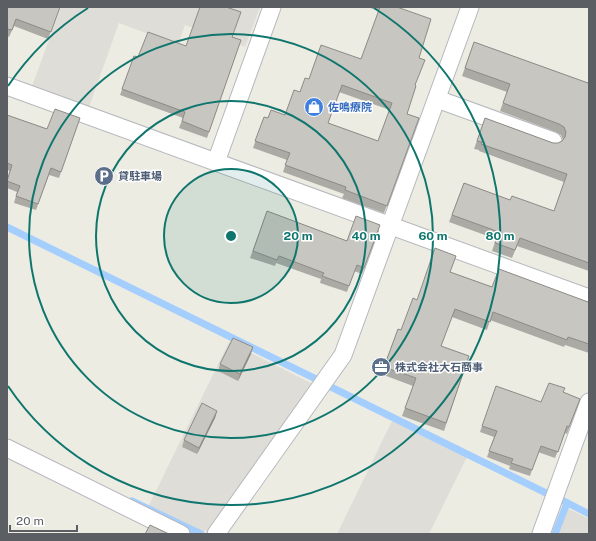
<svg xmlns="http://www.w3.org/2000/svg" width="596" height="541" viewBox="0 0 596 541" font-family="'Public Sans','Noto Sans JP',sans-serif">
<rect width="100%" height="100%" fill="#edece3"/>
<!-- industrial -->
<g fill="#dfddd7">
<path d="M61 7H260L245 47 185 25 178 45 119 23 89 107 32 86Z"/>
<path d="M229 342 313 384 208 530 200 532 148 507Z"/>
<path d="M392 421 467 457 429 534H337Z"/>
<path d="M567 508 589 519V534H557Z"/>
</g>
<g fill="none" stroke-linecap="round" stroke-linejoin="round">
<!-- stream -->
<g stroke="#a3cefd" stroke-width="7">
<path d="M7 227 316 379"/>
<path d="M331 387 548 494"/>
<path d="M562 500 589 514"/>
<path d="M132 501 201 534"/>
<path d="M555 534 567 503"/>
</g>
<!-- street casing -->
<g stroke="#b5b8bd" stroke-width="19">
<g id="street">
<path d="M7 86 589 298"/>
<path d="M437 99 553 141"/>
<path d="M216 162 272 7"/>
<path d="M7 448 181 534"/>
<path d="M216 534 343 355 470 7"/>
<path d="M541 534 589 402"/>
</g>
</g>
<!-- street -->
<use href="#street" stroke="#fff" stroke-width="17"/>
</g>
<!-- wall -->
<g fill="#acaaa5" fill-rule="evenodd">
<path d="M7 7H60L48 39 14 26 9 37 7 36Z"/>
<path d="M367 7H397L419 58 415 85 407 114 419 118 384 213 342 198 344 194 283 172 287 160 253 148 264 117 268 118 285 115 300 92 309 79 361 59 379 11ZM339 92 390 110 378 141 328 123Z"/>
<path d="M232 37 241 40 207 138 179 128 183 118 120 95 134 56 138 57 186 46Z"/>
<path d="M474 42 588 83 589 79V271L517 246 512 258 492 251 496 239 449 222 464 183 510 200 554 211 564 182 479 151V150L474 149 485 118 553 143H558L562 141 563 140 561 135 556 132 500 111 507 92 462 76Z"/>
<path d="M7 115 47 129 80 118 59 178 49 175 36 210 14 203 17 192 7 188V179L10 171 7 170Z"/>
<path d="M267 211 347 241 380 225 362 274 354 271 347 292 320 283 321 279 276 263 275 266 250 258Z"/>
<path d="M450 272 492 287 588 302 589 300V353L565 345 564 347 490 320 487 330 452 317 441 346 469 356 444 431 402 416 413 386 381 374 398 329 401 330 417 300Z"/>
<path d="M251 354 238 381 218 371 220 364Z"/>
<path d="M563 392 580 399 567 434 565 433 555 458 538 452 530 476 509 469 510 466 487 457 494 437 480 432 482 426 541 402Z"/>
<path d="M217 411 215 418 197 454 182 447 184 440Z"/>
</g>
<!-- shaded-wall -->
<g fill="#8c8b86">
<path d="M253 347 251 354 238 381 240 374Z"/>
<path d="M217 411 215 418 197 454 199 448Z"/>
</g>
<!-- building -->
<g fill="#c8c6c0" stroke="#8c8b86" fill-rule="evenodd">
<path d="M7 7H60L51 32 16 19 12 30 7 29Z"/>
<path d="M200 7H226L241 12 232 37 241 40 209 132 182 121 185 112 122 89 134 56 138 57 148 32 186 46Z"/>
<path d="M380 7H397L431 19 419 58 425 60 415 85 416 86 407 114 419 118 387 206 345 190 346 187 285 165 290 153 255 141 264 117 268 118 271 110 285 115 294 90 300 92 305 78 309 79 321 45 361 59ZM342 85 392 103 378 141 328 123Z"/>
<path d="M474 42 588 83 589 80V263L520 238 515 250 495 243 499 232 452 215 464 183 510 200 512 196 554 211 567 174 481 144 482 142 477 141 485 118 553 143H558L562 141 565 137 566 132 564 127 559 124 503 103 510 84 465 68Z"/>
<path d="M55 109 80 118 61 172 51 168 38 204 16 196 20 186 7 181 12 165 7 163V115L47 129Z"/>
<path d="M267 211 347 241 356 216 380 225 364 268 357 265 349 286 322 276 324 273 279 256 277 260 253 251Z"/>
<path d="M435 248 456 256 450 272 492 287 499 269 588 302 589 300V344L568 337 567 340 493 312 490 322 455 309 441 346 469 356 446 423 405 408 416 378 384 367 398 329 401 330 413 298 417 300Z"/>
<path d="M233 338 253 347 240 374 220 364Z"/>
<path d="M549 383 565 388 563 392 580 399 569 427 567 426 558 452 541 446 532 470 511 463 513 459 489 451 497 431 482 426 496 386 541 402Z"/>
<path d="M202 403 217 411 199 448 184 440Z"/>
<path d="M150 525 169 534H145Z"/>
</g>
<!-- distance rings -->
<circle cx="231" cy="236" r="67" fill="#0f766e" fill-opacity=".12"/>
<g fill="none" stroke="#0f766e" stroke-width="2">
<circle cx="231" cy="236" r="67"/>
<circle cx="231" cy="236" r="135"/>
<circle cx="231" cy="236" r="202"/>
<path d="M8 86A269 269 0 0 1 88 8M374 8A269 269 0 1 1 8 386"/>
</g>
<!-- icons -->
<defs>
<g id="shop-disc" transform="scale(1)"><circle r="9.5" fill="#3f7fe0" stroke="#fff"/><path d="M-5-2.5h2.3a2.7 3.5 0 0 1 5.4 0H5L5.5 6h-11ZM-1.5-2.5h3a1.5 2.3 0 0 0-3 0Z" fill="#fff"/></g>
<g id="parking-disc" transform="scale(1)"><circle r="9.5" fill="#5c6f8a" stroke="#fff"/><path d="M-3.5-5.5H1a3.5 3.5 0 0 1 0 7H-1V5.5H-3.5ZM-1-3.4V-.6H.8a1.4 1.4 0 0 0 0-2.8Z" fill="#fff"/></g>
<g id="office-disc" transform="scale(1)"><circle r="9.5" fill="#5c6f8a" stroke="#fff"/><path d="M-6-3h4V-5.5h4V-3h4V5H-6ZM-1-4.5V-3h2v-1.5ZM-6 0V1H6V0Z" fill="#fff"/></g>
</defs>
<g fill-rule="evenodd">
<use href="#shop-disc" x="314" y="107"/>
<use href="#parking-disc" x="104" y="176"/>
<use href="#office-disc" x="381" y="367"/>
</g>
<g text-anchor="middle" stroke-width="3" stroke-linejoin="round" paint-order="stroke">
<!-- shop labels -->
<g font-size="11" font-weight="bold" fill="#366cbe" stroke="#fff" text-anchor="start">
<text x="328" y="111">佐鳴療院</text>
</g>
<!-- service labels -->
<g font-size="11" font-weight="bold" fill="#4e5e75" stroke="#fff" text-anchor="start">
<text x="118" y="180">貸駐車場</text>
<text x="395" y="371">株式会社大石商事</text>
</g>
</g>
<circle cx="231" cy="236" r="6" fill="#0f766e" stroke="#fff" stroke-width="2"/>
<g font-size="12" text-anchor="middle" font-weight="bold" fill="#0f766e" stroke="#fff" stroke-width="3" stroke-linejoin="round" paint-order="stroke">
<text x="298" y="240">20 m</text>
<text x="366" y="240">40 m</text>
<text x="433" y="240">60 m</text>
<text x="500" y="240">80 m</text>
</g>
<!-- border -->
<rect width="596" height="541" fill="none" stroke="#5b5e63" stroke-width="16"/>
<!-- scale -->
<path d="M10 525v6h67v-6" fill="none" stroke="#5b5e63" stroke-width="2"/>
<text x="16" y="525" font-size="12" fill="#5b5e63" stroke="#ffffff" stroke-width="3" paint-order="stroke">20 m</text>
</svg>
